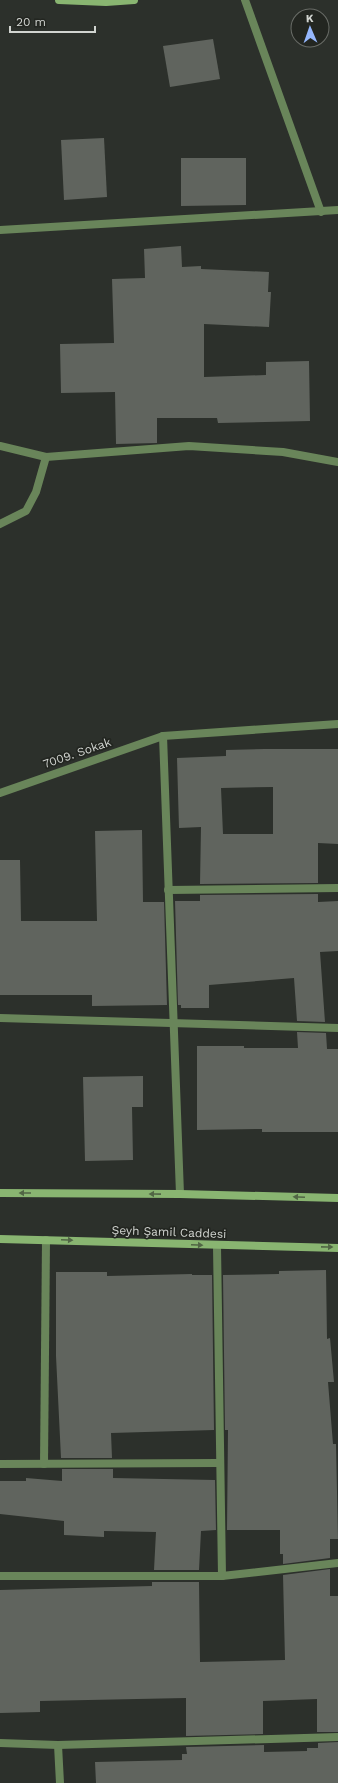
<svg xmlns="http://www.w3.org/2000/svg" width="338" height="1783" viewBox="0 0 338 1783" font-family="'Work Sans',sans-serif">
<rect width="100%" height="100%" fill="#2c302b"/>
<!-- building -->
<g fill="#60645e" fill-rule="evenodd">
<path d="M213 39 220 79 170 87 163 46Z"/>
<path d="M104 138 107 197 64 200 61 140Z"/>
<path d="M181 158H246V205L181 206Z"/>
<path d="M181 246 182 267 201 266V269L269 272 268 292H271L269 327 204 324V377L266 375V362L309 361 310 421 218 423 217 418H157V443L116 444 115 392 61 393 60 344 114 343 112 279 145 278 144 249Z"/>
<path d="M265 749H338V844L318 843V883L200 884 201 827 179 828 177 758 226 756V750ZM273 787V834H223L221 788Z"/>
<path d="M142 830 143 902H164L167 1005 92 1006V995H0V860H20L21 921H97L95 831Z"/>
<path d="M318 894V902L338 901V951L320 952 325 1022 297 1021 294 978 209 985V1008H181V1005H178L175 901H200V895Z"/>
<path d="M297 1032 326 1033 327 1049H338V1132H262V1129L197 1130V1046H244V1048H298Z"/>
<path d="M143 1076V1107H132L133 1160 85 1161 83 1077Z"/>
<path d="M326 1270 327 1339 330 1338 334 1382H328L333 1444H336L338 1539H330V1558L283 1564V1554H280V1530H227L228 1430H225L223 1275 279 1274V1271Z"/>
<path d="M56 1272H107V1276L192 1274V1275H212L214 1430 111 1433 112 1458H61L56 1356Z"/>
<path d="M62 1469H113V1478L215 1480 216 1530 201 1531 199 1570H154L156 1532 104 1531V1537L64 1535V1521L0 1514V1481H26V1478L62 1481Z"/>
<path d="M330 1569V1596H338V1732H317V1699L263 1701V1734L186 1736V1698L40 1701V1712L0 1713V1590L152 1586V1582H199L200 1662 285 1660 283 1575Z"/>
<path d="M338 1742V1783H96L95 1762 182 1760V1754H187L186 1747 264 1745V1752L307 1751V1748H318V1743Z"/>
</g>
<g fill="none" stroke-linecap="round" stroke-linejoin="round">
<!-- street -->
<g stroke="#69855a" stroke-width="8">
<path d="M245 0 321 212"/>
<path d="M0 230 338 210"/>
<path d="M0 446 46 457 189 446 283 452 338 462"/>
<path d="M0 524 26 511 36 492 46 457"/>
<path d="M163 736 180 1194"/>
<path d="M0 793 163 736 338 724"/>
<path d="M168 890 338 888"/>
<path d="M0 1018 338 1028"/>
<path d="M217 1246 222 1576"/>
<path d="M0 1464 219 1463"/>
<path d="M44 1464 46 1240"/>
<path d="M0 1576H222L338 1563"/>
<path d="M0 1743 58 1745 338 1737"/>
<path d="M58 1745 60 1783"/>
</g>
<!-- secondary -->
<g stroke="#89b571" stroke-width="8">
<path d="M59 0 106 2 134 0"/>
<path d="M0 1193 180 1194 338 1198"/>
<path d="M0 1239 338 1248"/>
</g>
</g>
<!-- one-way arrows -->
<defs><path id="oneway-solid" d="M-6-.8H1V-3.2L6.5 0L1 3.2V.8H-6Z"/></defs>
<g fill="#516645">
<use href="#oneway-solid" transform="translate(25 1193) rotate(-180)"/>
<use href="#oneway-solid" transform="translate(155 1194) rotate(-179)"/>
<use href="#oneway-solid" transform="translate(299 1197) rotate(-178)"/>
<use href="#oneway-solid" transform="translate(67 1240) rotate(2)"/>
<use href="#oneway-solid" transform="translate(197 1245) rotate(2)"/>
<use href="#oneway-solid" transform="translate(327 1247) rotate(1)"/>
</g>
<g text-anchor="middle" stroke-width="3.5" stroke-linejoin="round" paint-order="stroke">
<!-- street labels -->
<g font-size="12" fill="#d1d4d0" stroke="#232621">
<text transform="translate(77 753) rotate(-19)" y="4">7009. Sokak</text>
<text transform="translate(169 1232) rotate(2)" y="4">Şeyh Şamil Caddesi</text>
</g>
</g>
<!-- north arrow -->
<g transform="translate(310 28) rotate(358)"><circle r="19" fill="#232621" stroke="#696c67"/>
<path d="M0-3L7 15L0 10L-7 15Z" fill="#95b7fd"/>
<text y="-6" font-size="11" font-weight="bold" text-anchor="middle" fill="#d1d4d0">K</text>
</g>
<!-- scale -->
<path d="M10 26v6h85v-6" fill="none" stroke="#d1d4d0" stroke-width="2"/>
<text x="16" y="26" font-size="12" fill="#d1d4d0" stroke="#232621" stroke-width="3" paint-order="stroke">20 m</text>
</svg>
